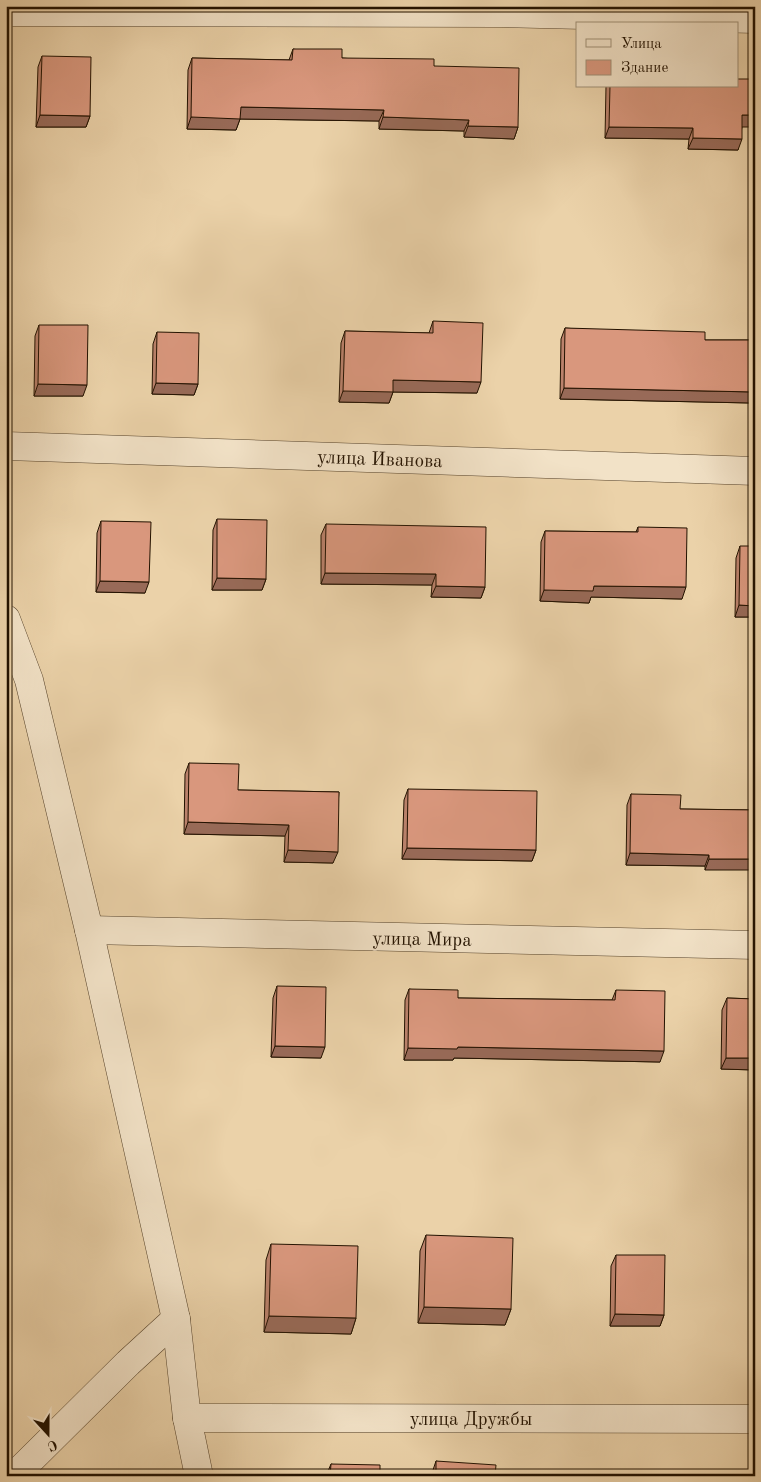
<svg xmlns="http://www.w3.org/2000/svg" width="761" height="1482" viewBox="0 0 761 1482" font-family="'Old Standard TT',serif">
<rect width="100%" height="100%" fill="#ebd2a9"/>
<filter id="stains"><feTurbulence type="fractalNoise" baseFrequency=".004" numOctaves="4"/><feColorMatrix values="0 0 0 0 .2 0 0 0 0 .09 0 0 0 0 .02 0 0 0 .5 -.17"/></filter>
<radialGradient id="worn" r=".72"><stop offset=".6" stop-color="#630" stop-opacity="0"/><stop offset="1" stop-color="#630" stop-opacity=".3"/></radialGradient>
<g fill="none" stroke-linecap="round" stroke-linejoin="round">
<!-- street casing -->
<g stroke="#55422a" stroke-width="29">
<g id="street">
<path d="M6 12 502 13 755 19"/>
<path d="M6 446 755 471"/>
<path d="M6 619 29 680 89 930 176 1319 187 1418 199 1476"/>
<path d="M89 930 755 945"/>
<path d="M187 1418 755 1419"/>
<path d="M14 1476 128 1363 176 1319"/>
</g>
</g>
<!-- street -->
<use href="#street" stroke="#f2e2c7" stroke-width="28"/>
</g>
<!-- wall -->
<g fill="#bb826c" stroke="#231200">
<path d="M293 49 342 58 434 66 518 127 514 139 464 137V131L379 129V121L240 119 236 130 187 129 188 70 192 58 289 60Z"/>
<path d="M42 56 90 116 86 127H36L38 67Z"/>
<path d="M606 86H737L742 127 738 150 688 149 689 139 605 138Z"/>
<path d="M433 321 477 393 393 392 389 403 339 402 341 343 345 331 429 333Z"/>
<path d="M39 325 83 396H34L35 336Z"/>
<path d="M565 328 705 340H755V411H751V403L560 399 561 339Z"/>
<path d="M157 332 198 384 194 395 152 394 153 344Z"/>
<path d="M217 519 266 579 262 590H212L213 530Z"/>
<path d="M101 521 145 593 96 592 97 533Z"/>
<path d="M326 524 485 587 481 598 431 597 432 585 321 584V535Z"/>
<path d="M638 527 682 599 591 597 589 603 540 601 541 542 545 531 636 532Z"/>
<path d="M740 546 755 617H735L736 558Z"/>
<path d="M189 763 238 790 339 792 333 863 284 862 285 836 184 834 185 774Z"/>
<path d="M408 789 536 850 532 861 402 859 404 800Z"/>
<path d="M631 794 680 809 755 810 705 870V866L626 865 627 805Z"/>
<path d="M277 986 321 1058 271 1057 273 998Z"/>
<path d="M409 989 458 998 612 1000 616 990 660 1062 454 1058 453 1060H404L405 1000Z"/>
<path d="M727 998 755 999V1070L721 1069 722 1010Z"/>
<path d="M426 1235 511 1309 505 1325 418 1323 420 1251Z"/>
<path d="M271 1244 356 1318 351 1334 264 1332 266 1260Z"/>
<path d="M616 1255 664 1315 660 1326H610L611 1266Z"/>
<path d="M436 1461 495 1476H432V1473Z"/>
<path d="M331 1464 380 1476H326Z"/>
</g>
<!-- shaded-wall -->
<g fill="#986a58" stroke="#231200">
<path d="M241 107 384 110 379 121 240 119 236 130 187 129 191 117Z"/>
<path d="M40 115 90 116 86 127H36Z"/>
<path d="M742 115H755V127H738Z"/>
<path d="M383 117 469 120 464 131 379 129Z"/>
<path d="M468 126 518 127 514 139 464 137Z"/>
<path d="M609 127 693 128 689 139 605 138Z"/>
<path d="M693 138 742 139 738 150 688 149Z"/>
<path d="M393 380 481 382 477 393 393 392 389 403 339 402 343 391Z"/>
<path d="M156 383 198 384 194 395 152 394Z"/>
<path d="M38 384 87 385 83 396H34Z"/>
<path d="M564 388 755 392 751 403 560 399Z"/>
<path d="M755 400V411H751Z"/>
<path d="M325 573 436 574 432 585 321 584Z"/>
<path d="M217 578 266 579 262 590H212Z"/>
<path d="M100 581 149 582 145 593 96 592Z"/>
<path d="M436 586 485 587 481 598 431 597Z"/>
<path d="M594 586 686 587 682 599 591 597 589 603 540 601 544 590Z"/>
<path d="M739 605 755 606V617H735Z"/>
<path d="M188 822 289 825 285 836 184 834Z"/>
<path d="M407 848 536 850 532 861 402 859Z"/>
<path d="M288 850 338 852 333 863 284 862Z"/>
<path d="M630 853 709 855 705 866 626 865Z"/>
<path d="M709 859H755V870H705Z"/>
<path d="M275 1046 325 1047 321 1058 271 1057Z"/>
<path d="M458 1047 664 1051 660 1062 454 1058 453 1060H404L408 1048Z"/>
<path d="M726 1058H755V1070L721 1069Z"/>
<path d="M424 1307 511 1309 505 1325 418 1323Z"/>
<path d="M615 1314 664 1315 660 1326H610Z"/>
<path d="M269 1316 356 1318 351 1334 264 1332Z"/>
</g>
<!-- building -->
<g fill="#d9977d" stroke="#231200">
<path d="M293 49H342V58L434 59V66L519 68 518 127 468 126 469 120 383 117 384 110 241 107 240 119 191 117 192 58 292 60Z"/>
<path d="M42 56 91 57 90 116 40 115Z"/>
<path d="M737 79H755V115H742V139L693 138V128L609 127 610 86H737Z"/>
<path d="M433 321 483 323 481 382 393 380V392L343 391 345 331 433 333Z"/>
<path d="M39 325H88L87 385 38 384Z"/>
<path d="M565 328 705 332V340H755V392L564 388Z"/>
<path d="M157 332 199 333 198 384 156 383Z"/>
<path d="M217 519 267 520 266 579 217 578Z"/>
<path d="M101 521 151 522 149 582 100 581Z"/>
<path d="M326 524 486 527 485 587 436 586V574L325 573Z"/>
<path d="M638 527 687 528 686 587 594 586 593 591 544 590 545 531 638 532Z"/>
<path d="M740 546H755V606L739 605Z"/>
<path d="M189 763 239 764 238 790 339 792 338 852 288 850 289 825 188 822Z"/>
<path d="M408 789 537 791 536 850 407 848Z"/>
<path d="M631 794 681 795 680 809 755 810V859H709V855L630 853Z"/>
<path d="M277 986 326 987 325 1047 275 1046Z"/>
<path d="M409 989 458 990V998L615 1000 616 990 665 991 664 1051 458 1047 457 1049 408 1048Z"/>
<path d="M727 998 755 999V1058H726Z"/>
<path d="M426 1235 513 1238 511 1309 424 1307Z"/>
<path d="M271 1244 358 1246 356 1318 269 1316Z"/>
<path d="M616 1255H665L664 1315 615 1314Z"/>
<path d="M436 1461 496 1465 495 1476H436Z"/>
<path d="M331 1464 380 1465V1476H330Z"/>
<rect x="683" y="1472" width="49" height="4"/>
<path d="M581 1475 630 1476H581Z"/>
</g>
<g text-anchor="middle" stroke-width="4" stroke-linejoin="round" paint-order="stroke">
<!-- street labels -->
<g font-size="19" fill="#231200" stroke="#f2e2c7">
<text transform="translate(380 458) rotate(2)" y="7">улица Иванова</text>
<text transform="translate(422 938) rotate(1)" y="7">улица Мира</text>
<text x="471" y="1425">улица Дружбы</text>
</g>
</g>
<!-- margin -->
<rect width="761" height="1482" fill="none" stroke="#ebd2a9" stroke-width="25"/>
<rect x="8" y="8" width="746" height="1467" fill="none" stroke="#231200" stroke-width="2.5"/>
<rect x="12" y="12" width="736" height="1457" fill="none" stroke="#231200"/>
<!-- legend -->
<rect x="576" y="22" width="162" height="65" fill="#f2e2c7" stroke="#9f8f77"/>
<rect x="586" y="39" width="25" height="8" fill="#f2e2c7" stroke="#9f8f77"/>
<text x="621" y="48" font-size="15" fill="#231200">Улица</text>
<rect x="586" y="60" width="25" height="15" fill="#d9977d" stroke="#9f8f77"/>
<text x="621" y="72" font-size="15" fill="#231200">Здание</text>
<!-- north arrow -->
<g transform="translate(48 1434) rotate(159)" stroke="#f2e2c7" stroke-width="4" paint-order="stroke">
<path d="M0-4L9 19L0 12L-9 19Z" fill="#231200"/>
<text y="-8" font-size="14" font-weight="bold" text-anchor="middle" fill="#231200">С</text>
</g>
<rect width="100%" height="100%" filter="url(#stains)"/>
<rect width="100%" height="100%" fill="url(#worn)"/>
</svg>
